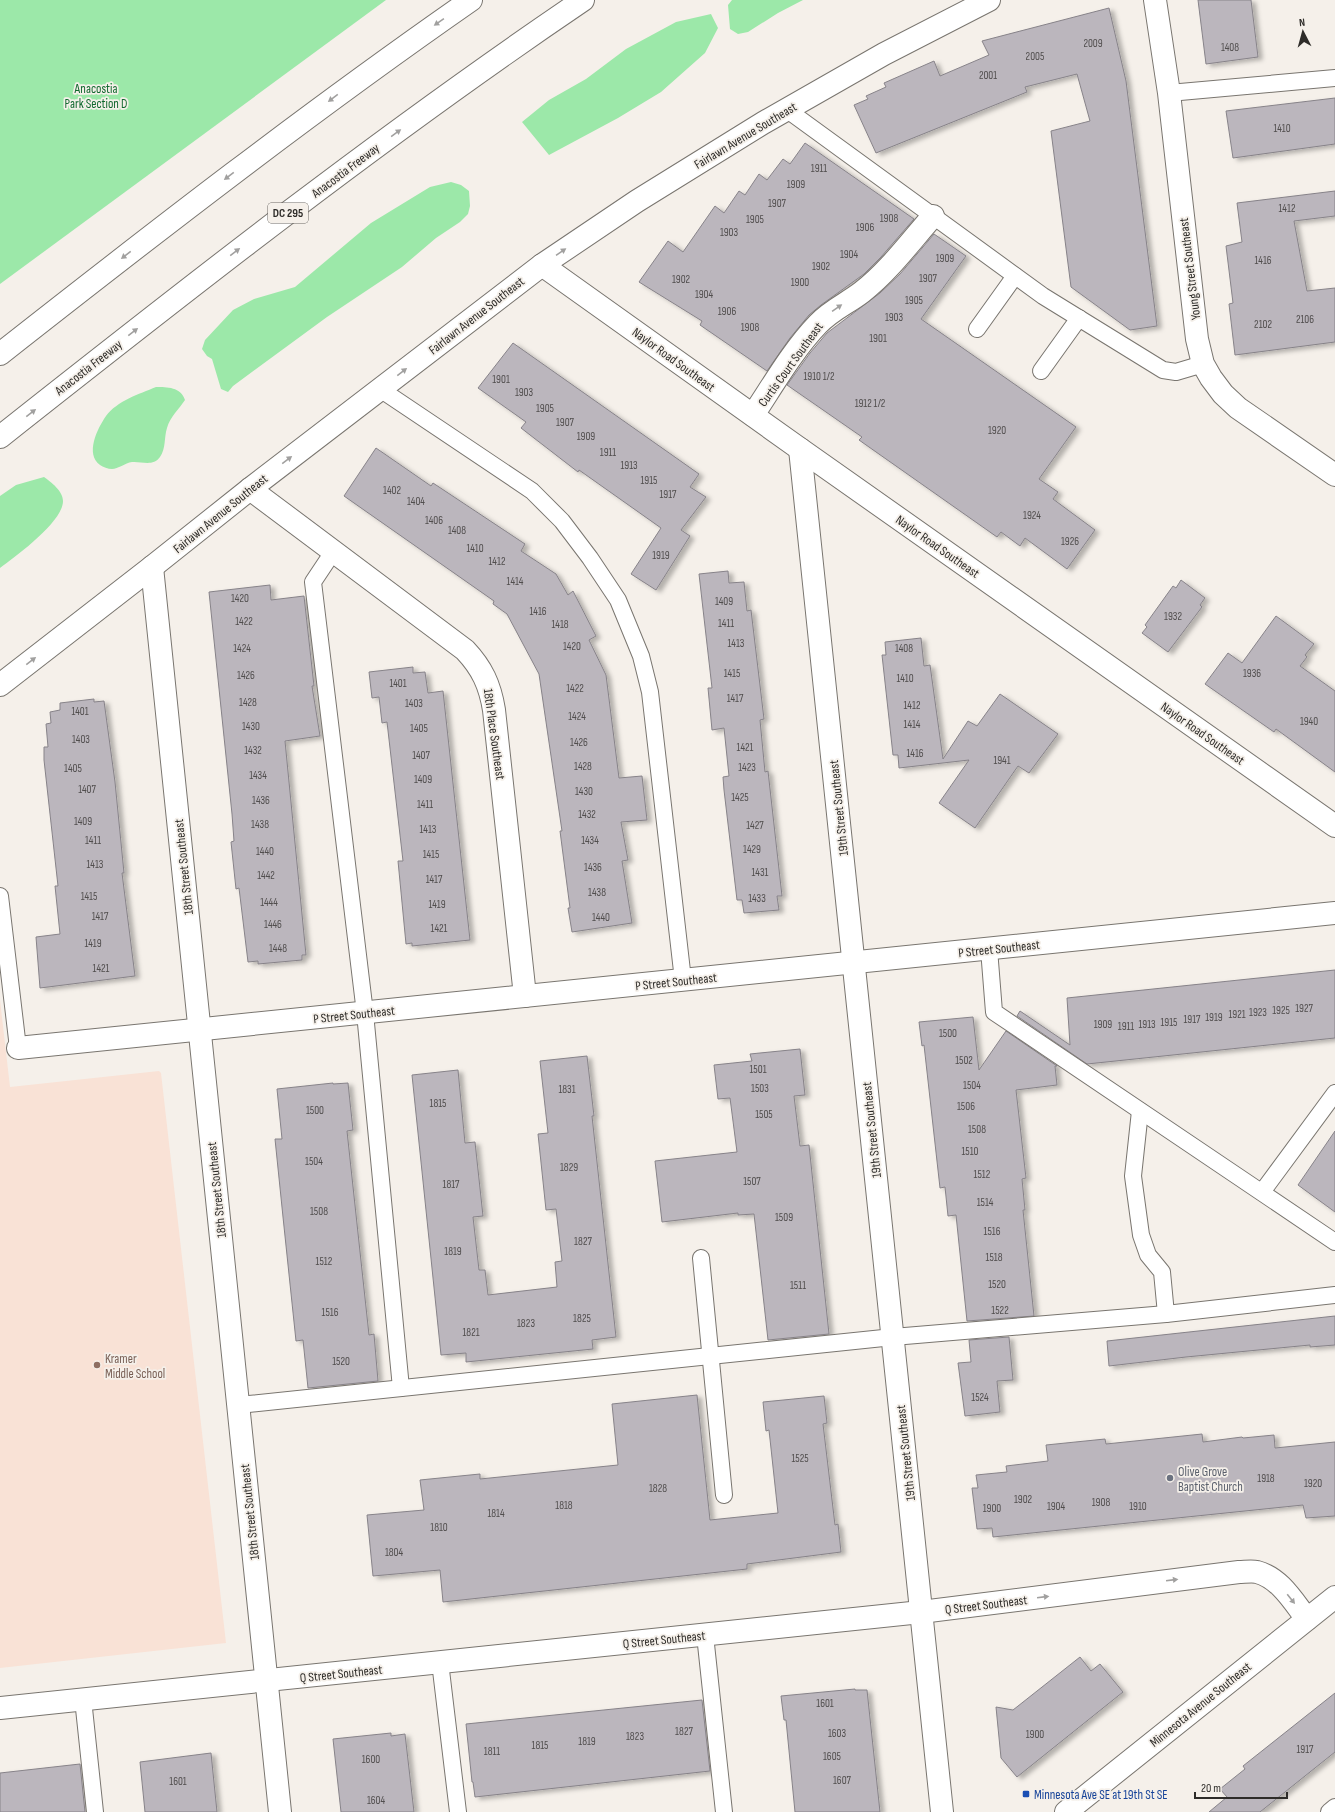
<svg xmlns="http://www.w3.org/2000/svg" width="1335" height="1812" viewBox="0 0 1335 1812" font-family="'Sofia Sans Condensed',sans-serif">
<defs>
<filter id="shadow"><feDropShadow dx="4.5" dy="2.5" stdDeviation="2" flood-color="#0004"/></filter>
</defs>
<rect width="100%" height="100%" fill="#f5f0ea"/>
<!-- education -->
<path fill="#f9e2d6" d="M0 1000 10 1087 159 1071 161 1073 226 1643 0 1668Z"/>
<!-- green -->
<g fill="#9ce8a9">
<path d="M0 0H386L0 284Z"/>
<path d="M732 0H803L778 13 748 32 738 34 730 29 728 5Z"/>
<path d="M711 14 718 28 705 53 661 92 618 118 549 155 522 122 549 100 586 79 626 49 676 22Z"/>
<path d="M451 182 461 185 469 191 470 206 468 214 460 222 436 238 402 267 327 317 233 386 228 392 221 389 212 359 207 356 202 349 205 340 233 310 254 299 295 287 371 223 430 187Z"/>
<path d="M156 387C167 387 181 387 185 400 179 409 170 417 167 428 164 437 166 449 160 457 153 467 141 461 132 462 125 463 118 469 112 469 108 469 103 467 100 465 85 454 97 429 106 416 117 401 139 394 156 387Z"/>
<path d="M44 477C51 482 63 491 63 501 63 522 16 556 0 568V496L16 485Z"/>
</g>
<!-- building -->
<g fill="#bbb6bd" stroke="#878389" filter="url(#shadow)">
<path d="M1198 0H1251L1258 57 1206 64Z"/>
<path d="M1109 8 1126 81 1157 326 1130 330 1071 287 1051 131 1090 121 1077 74 1025 87 1027 92 876 153 854 105 868 99 866 96 886 87 884 83 934 61 940 76 989 55 982 41Z"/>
<path d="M1335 98V144L1233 158 1226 111Z"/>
<path d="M805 143 914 219 881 257 864 274 821 305 809 315 790 338 767 371 700 325 702 321 639 282 668 241 683 252 715 206 724 213 739 191 745 195 759 174 767 180 783 159 790 164Z"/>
<path d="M1335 191V216L1294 221 1307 291 1335 288V342L1235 355 1229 304 1233 303 1226 246 1242 242 1237 203Z"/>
<path d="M934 234 966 256 921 319 1076 427 1039 479 1058 492 1053 499 1095 530 1067 569 1025 538 1020 546 1001 532 997 537 859 440 862 437 787 385 810 353 827 333 880 293 900 274Z"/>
<path d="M513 343 699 474 690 487 706 497 681 530 690 536 656 590 631 574 661 528 579 470 578 472 521 428 526 422 478 388Z"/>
<path d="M376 448 431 486 433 483 525 544 521 551 556 574 568 595 573 591 596 636 589 640 606 675 619 778 642 776 647 820 621 822 628 860 622 861 632 923 572 932 568 908H570L560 831H562L539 674 507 614 493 604 494 601 344 496Z"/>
<path d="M728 571 729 583 744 582 747 611 751 610 764 719 760 720 765 772 768 771 782 896H777L779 910 744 913 742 900H737L724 790 723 777 729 776 724 728 712 730 708 688H712L699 574Z"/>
<path d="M1181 580 1205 598 1200 605 1202 607 1168 652 1142 633 1147 627 1145 625 1173 586 1176 588Z"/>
<path d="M270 585 271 600 304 596 314 686H312L320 736 285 741 306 955H302V960L258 964V961L248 962 239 888 236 889 231 842 234 841 232 814 209 592Z"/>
<path d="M1276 616 1314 644 1305 655 1307 657 1300 666 1335 691V772L1276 729 1274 732 1205 684 1228 653 1242 663Z"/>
<path d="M921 638 924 666 930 665 943 759 968 721 977 726 1000 694 1058 734 1029 773 1018 766 975 828 939 803 969 760 899 768 898 755H893L882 655H886L885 642Z"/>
<path d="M413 667V673L425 672 428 693 443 691 470 940 412 946V943L406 944 398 861H403L387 722 382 723 379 697 372 698 369 672Z"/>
<path d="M94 699V702L104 701 115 782 124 873H122L135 976 40 988 36 937 60 934 55 886H58L44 760V747H48L46 724 51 723 50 712 60 710V703Z"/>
<path d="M1335 970V1038L1087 1064 1017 1016 1020 1011 1070 1045 1067 998Z"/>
<path d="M973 1017 979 1070 1006 1031 1057 1066H1055L1057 1085 1016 1090 1026 1178 1022 1179 1025 1210H1023L1034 1316 967 1321 956 1215 948 1216 945 1187 940 1188 924 1045 922 1046 919 1022Z"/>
<path d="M800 1049 805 1095 794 1096 800 1146 809 1145 829 1334 768 1340 754 1214 738 1215V1213L662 1222 655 1161 737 1152 730 1098 718 1099 714 1065 752 1061 750 1054Z"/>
<path d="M587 1056 594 1116H592L616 1337 592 1340 593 1349 544 1354 466 1362V1353L441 1355 412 1075 458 1070 465 1143 475 1142 483 1216 473 1217 479 1270H485L488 1295 557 1287 555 1262 562 1261 556 1209 546 1210 538 1134 548 1133 540 1061Z"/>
<path d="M333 1083V1084L348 1083 353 1130 347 1131 369 1335 374 1334 378 1381 308 1388 303 1340 296 1341 283 1217 275 1139H282L277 1089Z"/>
<path d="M1335 1131V1212L1298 1185Z"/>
<path d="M1335 1316V1345L1310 1347V1345L1186 1357 1109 1366 1107 1341Z"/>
<path d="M1009 1337 1013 1380 997 1381 1000 1412 965 1416 958 1363 971 1362 969 1340Z"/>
<path d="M697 1395 710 1520 778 1513 769 1430 766 1431 763 1402 824 1396 827 1423 823 1424 835 1525 838 1524 841 1552 747 1564V1569L443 1602 440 1570 373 1576 367 1515 424 1510 420 1480 480 1474V1479L618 1465 612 1404Z"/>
<path d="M1202 1434 1203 1442 1242 1437 1243 1438 1274 1435 1275 1448 1335 1442V1516L1306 1518 1303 1505 993 1537 992 1528 977 1529 972 1488H978L976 1475 1007 1472 1006 1466 1048 1461 1046 1445 1105 1439 1106 1444Z"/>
<path d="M1080 1657 1091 1671 1100 1664 1123 1692 1017 1777 1001 1758 996 1707 1013 1710Z"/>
<path d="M855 1689V1690H867L880 1812H795L786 1720H784L781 1696Z"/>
<path d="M1335 1693V1752L1260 1812H1209L1227 1797 1220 1789 1245 1769 1243 1766Z"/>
<path d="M702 1700 710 1771 475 1797 473 1782H472L466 1724Z"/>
<path d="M391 1733V1736L405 1734 414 1812H341L333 1739Z"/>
<path d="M211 1753 217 1812H145L140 1762Z"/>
<path d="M80 1764 85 1812H0V1773Z"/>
</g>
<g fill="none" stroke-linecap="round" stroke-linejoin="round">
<!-- lane casing -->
<g stroke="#79756f" stroke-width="18">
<g id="lane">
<path d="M1169 93 1335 78"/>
<path d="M786 109 1043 296 1163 370 1176 372 1203 364"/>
<path d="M977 329 1015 276"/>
<path d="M1041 371 1079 318"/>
<path d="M380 389 532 491 562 521 590 558 618 600 641 656 650 692 683 980"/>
<path d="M333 552 313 582 365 1013 401 1388"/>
<path d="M0 896 18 1048"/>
<path d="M989 949 994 1012 1335 1242"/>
<path d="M1140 1111 1133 1176 1141 1235 1148 1255 1162 1272 1166 1314"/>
<path d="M1262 1192 1335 1093"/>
<path d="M701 1258 724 1495"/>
<path d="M239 1405 893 1337 1166 1314 1335 1295"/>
<path d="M705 1635 724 1812"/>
<path d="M440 1662 458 1812"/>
<path d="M83 1699 95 1812"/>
<path d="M1329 1812 1335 1807"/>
</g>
</g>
<!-- street casing -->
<g stroke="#79756f" stroke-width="24">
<g id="street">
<path d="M1155 0 1169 93 1197 339 1203 364 1211 378 1223 394 1238 408 1335 475"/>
<path d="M542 265 800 449 1335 826"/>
<path d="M753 415C773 385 793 350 818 324 831 310 848 303 862 292 889 271 910 242 933 216"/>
<path d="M800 449 942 1812"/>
<path d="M250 489 465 650C482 668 490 685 494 710L525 996"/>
<path d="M152 567 280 1812"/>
<path d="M0 685 152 567 250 489 542 265 637 201 763 123 884 54 989 0"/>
<path d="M18 1048 1335 913"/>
<path d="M0 1708 921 1612 1239 1572C1244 1572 1252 1571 1257 1572 1280 1578 1293 1601 1307 1619"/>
</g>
</g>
<!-- secondary casing -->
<g stroke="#79756f" stroke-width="24">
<path id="secondary" d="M1066 1812 1335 1597"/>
</g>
<!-- highway casing -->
<g stroke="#79756f" stroke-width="24">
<g id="highway">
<path d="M0 354C154 233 310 112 471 0"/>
<path d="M0 437C191 286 382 136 583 0"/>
</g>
</g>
<!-- lane -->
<use href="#lane" stroke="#fff" stroke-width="16"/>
<!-- street -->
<use href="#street" stroke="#fff" stroke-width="22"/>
<!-- secondary -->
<use href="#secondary" stroke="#fff" stroke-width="22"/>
<!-- highway -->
<use href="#highway" stroke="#fff" stroke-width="22"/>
</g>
<!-- one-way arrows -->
<defs><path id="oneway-solid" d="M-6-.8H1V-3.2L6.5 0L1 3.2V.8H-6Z"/></defs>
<g fill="#a1a09f">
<use href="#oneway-solid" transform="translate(439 22) rotate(145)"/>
<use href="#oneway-solid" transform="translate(333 98) rotate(143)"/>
<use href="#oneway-solid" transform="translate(396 133) rotate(-36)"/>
<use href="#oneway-solid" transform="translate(229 176) rotate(143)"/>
<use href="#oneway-solid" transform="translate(235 252) rotate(-37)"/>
<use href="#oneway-solid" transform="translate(561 252) rotate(-34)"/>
<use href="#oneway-solid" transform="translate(126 255) rotate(142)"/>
<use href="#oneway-solid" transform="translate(837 308) rotate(-35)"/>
<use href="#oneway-solid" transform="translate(133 332) rotate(-38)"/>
<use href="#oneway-solid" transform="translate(402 372) rotate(-38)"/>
<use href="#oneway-solid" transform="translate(31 413) rotate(-38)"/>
<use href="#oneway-solid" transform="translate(287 460) rotate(-37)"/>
<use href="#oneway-solid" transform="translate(31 661) rotate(-38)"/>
<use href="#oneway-solid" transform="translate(1172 1580) rotate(-7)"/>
<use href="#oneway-solid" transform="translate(1043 1597) rotate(-7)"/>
<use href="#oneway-solid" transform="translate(1291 1599) rotate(51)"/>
</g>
<!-- markers -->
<circle fill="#8d6e63" stroke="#f5f0ea" stroke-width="1.5" cx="97" cy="1365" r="4"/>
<circle fill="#6b7280" stroke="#f5f0ea" stroke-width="1.5" cx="1170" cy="1478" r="4"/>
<rect fill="#1a4fb4" stroke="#f5f0ea" stroke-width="1.5" x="1022" y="1790" width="8" height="8" rx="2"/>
<g text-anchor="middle" stroke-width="3.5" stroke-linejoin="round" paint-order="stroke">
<!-- number labels -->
<g font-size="11" fill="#514e4e">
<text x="1093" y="47">2009</text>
<text x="1230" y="51">1408</text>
<text x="1035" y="60">2005</text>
<text x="988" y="79">2001</text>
<text x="1282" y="132">1410</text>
<text x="819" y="172">1911</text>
<text x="796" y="188">1909</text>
<text x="777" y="207">1907</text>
<text x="1287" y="212">1412</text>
<text x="889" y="222">1908</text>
<text x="755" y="223">1905</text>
<text x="865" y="231">1906</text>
<text x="729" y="236">1903</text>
<text x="849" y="258">1904</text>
<text x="945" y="262">1909</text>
<text x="1263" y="264">1416</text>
<text x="821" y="270">1902</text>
<text x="928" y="282">1907</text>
<text x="681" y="283">1902</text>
<text x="800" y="286">1900</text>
<text x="704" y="298">1904</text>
<text x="914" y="304">1905</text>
<text x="727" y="315">1906</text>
<text x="894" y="321">1903</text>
<text x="1305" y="323">2106</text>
<text x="1263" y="328">2102</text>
<text x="750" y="331">1908</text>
<text x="878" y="342">1901</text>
<text x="819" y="380">1910 1/2</text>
<text x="501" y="383">1901</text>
<text x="524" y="396">1903</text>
<text x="870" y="407">1912 1/2</text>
<text x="545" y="412">1905</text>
<text x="565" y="426">1907</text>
<text x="997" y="434">1920</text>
<text x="586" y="440">1909</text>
<text x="608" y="456">1911</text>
<text x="629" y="469">1913</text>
<text x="649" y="484">1915</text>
<text x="392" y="494">1402</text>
<text x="668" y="498">1917</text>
<text x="416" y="505">1404</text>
<text x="1032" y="519">1924</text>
<text x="434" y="524">1406</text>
<text x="457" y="534">1408</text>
<text x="1070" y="545">1926</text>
<text x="475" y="552">1410</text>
<text x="661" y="559">1919</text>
<text x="497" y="565">1412</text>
<text x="515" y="585">1414</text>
<text x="240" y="602">1420</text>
<text x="724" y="605">1409</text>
<text x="538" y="615">1416</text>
<text x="1173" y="620">1932</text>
<text x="244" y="625">1422</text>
<text x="726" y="627">1411</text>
<text x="560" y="628">1418</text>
<text x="736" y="647">1413</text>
<text x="572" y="650">1420</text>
<text x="242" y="652">1424</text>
<text x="904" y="652">1408</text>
<text x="732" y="677">1415</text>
<text x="1252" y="677">1936</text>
<text x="246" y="679">1426</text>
<text x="905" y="682">1410</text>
<text x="398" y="687">1401</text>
<text x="575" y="692">1422</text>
<text x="735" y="702">1417</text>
<text x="248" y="706">1428</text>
<text x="414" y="707">1403</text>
<text x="912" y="709">1412</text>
<text x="80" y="715">1401</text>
<text x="577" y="720">1424</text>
<text x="1309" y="725">1940</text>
<text x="912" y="728">1414</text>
<text x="251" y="730">1430</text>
<text x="419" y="732">1405</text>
<text x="81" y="743">1403</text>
<text x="579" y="746">1426</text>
<text x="745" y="751">1421</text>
<text x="253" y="754">1432</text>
<text x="915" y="757">1416</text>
<text x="421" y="759">1407</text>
<text x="1002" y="764">1941</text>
<text x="583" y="770">1428</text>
<text x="747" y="771">1423</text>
<text x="73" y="772">1405</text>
<text x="258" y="779">1434</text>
<text x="423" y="783">1409</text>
<text x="87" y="793">1407</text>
<text x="584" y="795">1430</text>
<text x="740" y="801">1425</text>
<text x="261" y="804">1436</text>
<text x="425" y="808">1411</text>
<text x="587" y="818">1432</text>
<text x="83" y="825">1409</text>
<text x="260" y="828">1438</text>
<text x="755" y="829">1427</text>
<text x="428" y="833">1413</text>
<text x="93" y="844">1411</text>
<text x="590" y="844">1434</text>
<text x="752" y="853">1429</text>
<text x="265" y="855">1440</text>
<text x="431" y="858">1415</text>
<text x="95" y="868">1413</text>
<text x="593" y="871">1436</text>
<text x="760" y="876">1431</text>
<text x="266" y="879">1442</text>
<text x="434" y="883">1417</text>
<text x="597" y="896">1438</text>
<text x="89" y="900">1415</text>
<text x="757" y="902">1433</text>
<text x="269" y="906">1444</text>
<text x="437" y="908">1419</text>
<text x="100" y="920">1417</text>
<text x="601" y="921">1440</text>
<text x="273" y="928">1446</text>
<text x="439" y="932">1421</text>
<text x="93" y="947">1419</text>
<text x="278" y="952">1448</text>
<text x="101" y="972">1421</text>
<text x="1304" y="1012">1927</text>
<text x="1281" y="1014">1925</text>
<text x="1258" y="1016">1923</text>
<text x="1237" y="1018">1921</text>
<text x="1214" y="1021">1919</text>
<text x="1192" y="1023">1917</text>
<text x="1169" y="1026">1915</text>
<text x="1103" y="1028">1909</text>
<text x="1147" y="1028">1913</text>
<text x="1126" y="1030">1911</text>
<text x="948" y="1037">1500</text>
<text x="964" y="1064">1502</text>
<text x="758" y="1073">1501</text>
<text x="972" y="1089">1504</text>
<text x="760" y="1092">1503</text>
<text x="567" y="1093">1831</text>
<text x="438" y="1107">1815</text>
<text x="966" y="1110">1506</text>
<text x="315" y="1114">1500</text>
<text x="764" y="1118">1505</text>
<text x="977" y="1133">1508</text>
<text x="970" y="1155">1510</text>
<text x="314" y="1165">1504</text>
<text x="569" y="1171">1829</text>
<text x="982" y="1178">1512</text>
<text x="752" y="1185">1507</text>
<text x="451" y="1188">1817</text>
<text x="985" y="1206">1514</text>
<text x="319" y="1215">1508</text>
<text x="784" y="1221">1509</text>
<text x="992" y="1235">1516</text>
<text x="583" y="1245">1827</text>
<text x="453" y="1255">1819</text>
<text x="994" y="1261">1518</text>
<text x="324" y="1265">1512</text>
<text x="997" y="1288">1520</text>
<text x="798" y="1289">1511</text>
<text x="1000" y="1314">1522</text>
<text x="330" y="1316">1516</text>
<text x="582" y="1322">1825</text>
<text x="526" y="1327">1823</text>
<text x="471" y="1336">1821</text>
<text x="341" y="1365">1520</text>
<text x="980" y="1401">1524</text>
<text x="800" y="1462">1525</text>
<text x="1266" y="1482">1918</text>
<text x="1313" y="1487">1920</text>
<text x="658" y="1492">1828</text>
<text x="1023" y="1503">1902</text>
<text x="1101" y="1506">1908</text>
<text x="564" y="1509">1818</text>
<text x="1056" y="1510">1904</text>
<text x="1138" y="1510">1910</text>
<text x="992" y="1512">1900</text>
<text x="496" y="1517">1814</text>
<text x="439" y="1531">1810</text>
<text x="394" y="1556">1804</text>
<text x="825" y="1707">1601</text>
<text x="684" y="1735">1827</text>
<text x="837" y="1737">1603</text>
<text x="1035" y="1738">1900</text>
<text x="635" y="1740">1823</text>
<text x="587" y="1745">1819</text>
<text x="540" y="1749">1815</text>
<text x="1305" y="1753">1917</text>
<text x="492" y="1755">1811</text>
<text x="832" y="1760">1605</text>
<text x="371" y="1763">1600</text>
<text x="842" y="1784">1607</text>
<text x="178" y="1785">1601</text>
<text x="376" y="1804">1604</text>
</g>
<!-- shield labels -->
<rect fill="#f5f0ea" stroke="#6a6763" stroke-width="1" x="268" y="203" width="40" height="20" rx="3"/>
<g font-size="12" font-weight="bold" fill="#2e2c29">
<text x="288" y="217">DC 295</text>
</g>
<!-- park labels -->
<g font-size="13" fill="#10682d" stroke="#f5f0ea">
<text x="96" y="93">Anacostia<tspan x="96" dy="15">Park Section D</tspan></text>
</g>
<!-- street labels -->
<g font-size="13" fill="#2e2c29" stroke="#f5f0ea">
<text transform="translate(745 135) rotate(-31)" y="5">Fairlawn Avenue Southeast</text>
<text transform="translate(345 170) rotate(-37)" y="5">Anacostia Freeway</text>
<text transform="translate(1189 269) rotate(-97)" y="5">Young Street Southeast</text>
<text transform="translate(476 315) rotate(-38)" y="5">Fairlawn Avenue Southeast</text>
<text transform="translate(674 359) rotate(36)" y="5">Naylor Road Southeast</text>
<text transform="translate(790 364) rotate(-54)" y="5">Curtis Court Southeast</text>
<text transform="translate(88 367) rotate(-38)" y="5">Anacostia Freeway</text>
<text transform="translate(220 513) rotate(-39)" y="5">Fairlawn Avenue Southeast</text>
<text transform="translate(938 546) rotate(35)" y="5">Naylor Road Southeast</text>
<text transform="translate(1203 733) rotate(35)" y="5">Naylor Road Southeast</text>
<text transform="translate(495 734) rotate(82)" y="5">18th Place Southeast</text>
<text transform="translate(838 808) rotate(-96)" y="5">19th Street Southeast</text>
<text transform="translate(183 867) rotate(-96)" y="5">18th Street Southeast</text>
<text transform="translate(999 948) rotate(-6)" y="5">P Street Southeast</text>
<text transform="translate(676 981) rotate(-6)" y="5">P Street Southeast</text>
<text transform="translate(354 1014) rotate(-6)" y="5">P Street Southeast</text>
<text transform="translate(871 1130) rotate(-96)" y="5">19th Street Southeast</text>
<text transform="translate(216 1190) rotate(-96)" y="5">18th Street Southeast</text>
<text transform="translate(905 1453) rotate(-96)" y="5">19th Street Southeast</text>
<text transform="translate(249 1512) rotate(-96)" y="5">18th Street Southeast</text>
<text transform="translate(986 1604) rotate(-7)" y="5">Q Street Southeast</text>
<text transform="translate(664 1639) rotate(-6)" y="5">Q Street Southeast</text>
<text transform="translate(341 1673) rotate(-6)" y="5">Q Street Southeast</text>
<text transform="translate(1200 1704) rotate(-39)" y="5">Minnesota Avenue Southeast</text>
</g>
<!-- education labels -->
<g font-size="13" fill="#785e54" stroke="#f5f0ea" text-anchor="start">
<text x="105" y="1363">Kramer<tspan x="105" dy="15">Middle School</tspan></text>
</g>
<!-- worship labels -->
<g font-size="13" fill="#5b616d" stroke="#f5f0ea" text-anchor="start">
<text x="1178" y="1476">Olive Grove<tspan x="1178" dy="15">Baptist Church</tspan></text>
</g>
<!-- transit labels -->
<g font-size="13" fill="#164399" stroke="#f5f0ea" text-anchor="start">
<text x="1034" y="1799">Minnesota Ave SE at 19th St SE</text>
</g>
</g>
<!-- north arrow -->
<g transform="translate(1303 32) rotate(354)" stroke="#f5f0ea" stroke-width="3" paint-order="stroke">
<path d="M0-3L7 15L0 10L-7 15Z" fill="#2e2c29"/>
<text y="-6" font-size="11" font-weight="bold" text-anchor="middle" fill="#2e2c29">N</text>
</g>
<!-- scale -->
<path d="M1195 1792v6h92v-6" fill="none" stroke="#2e2c29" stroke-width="2"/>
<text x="1201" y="1792" font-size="12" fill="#2e2c29" stroke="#f5f0ea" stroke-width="3" paint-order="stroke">20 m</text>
</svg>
